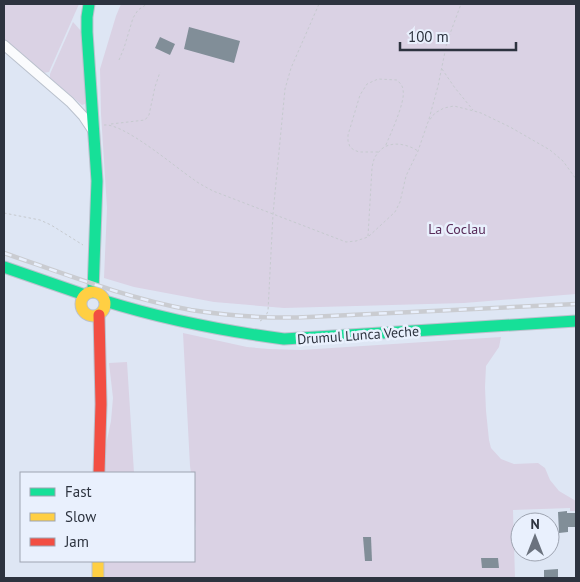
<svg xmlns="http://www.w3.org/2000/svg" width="580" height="582" viewBox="0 0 580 582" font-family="'PT Sans',sans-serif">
<rect width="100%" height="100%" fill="#dee6f4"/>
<!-- green -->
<g fill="#dad2e4">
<path d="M4 4H79L49 72 43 73 4 39Z"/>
<path d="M121 4H576V294L464 303 284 308 214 302 134 287 104 278 107 208 101 114 100 69 116 16Z"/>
<path d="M73 22 81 31 87 102 85 104 82 105 50 78V74Z"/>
<path d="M183 333 247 347 269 349 301 350 501 337 499 347 486 366 485 387 486 411 489 440 491 448 501 459 514 464 538 463 545 468 550 480 559 491 576 501V511H570V508L513 510 515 578H104V561H194V530H196L194 510V473H191L190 466Z"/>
<path d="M127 362 134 473H103L106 445 111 421 113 398 109 363Z"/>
</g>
<!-- building -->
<g fill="#818e98">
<path d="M189 27 240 41 234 63 184 49Z"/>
<path d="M160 37 175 44 170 55 155 48Z"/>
<path d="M567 511V513H576V527H568V532L559 533 558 512Z"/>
<path d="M363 537H371L372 561H365Z"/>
<path d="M481 558H498L499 568H482Z"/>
<path d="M558 569V578H544V570Z"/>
</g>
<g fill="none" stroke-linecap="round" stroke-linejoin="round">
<!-- street casing -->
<g stroke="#bac1cd" stroke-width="11">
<path id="street" d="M4 45 70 102 83 116 93 131"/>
</g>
<!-- fast casing -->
<g stroke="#bac1cd" stroke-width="13">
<g id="fast">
<path d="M89 4 87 17V32L97 181 93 292"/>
<path d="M4 267 85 295"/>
<path d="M105 301C163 319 224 331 284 339L576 321"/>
</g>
</g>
<!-- slow casing -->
<g stroke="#bac1cd" stroke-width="13">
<g id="slow">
<circle cx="93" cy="304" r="12"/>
<path d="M98 561V578"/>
</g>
</g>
<!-- jam casing -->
<g stroke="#bac1cd" stroke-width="13">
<path id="jam" d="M99 315 101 404 99 473"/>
</g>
<!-- path -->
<g stroke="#c6cacf" stroke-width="1" stroke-dasharray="2.5 2.5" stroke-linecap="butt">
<path d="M119 60 124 48 133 18 138 10 147 4"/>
<path d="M442 69 455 88 473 110"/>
<path d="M429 119 438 86 447 42 461 4"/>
<path d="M111 124 145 120 149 115 155 87 160 72"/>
<path d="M104 125C124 123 175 167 193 179 199 184 206 187 213 191L346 242 356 241 368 237 395 212 400 202 406 176 418 151 428 122 435 113 444 108 454 106 474 111 481 113 510 127 550 150 563 161 576 179"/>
<path d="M378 152H359L354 150 350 147 348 141V135L360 95 367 84 378 79 397 80C400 83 403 86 403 90 406 101 390 135 385 147"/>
<path d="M4 213 40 220 51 225 83 245"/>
<path d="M368 236 372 168C373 162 374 157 378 153 387 140 406 143 418 151"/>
<path d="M576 257V260"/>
<path d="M260 321 265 318 268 311 273 214 285 89 291 68 319 4"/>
</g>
<!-- street -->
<use href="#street" stroke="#fafbfd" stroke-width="9"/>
<!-- fast -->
<use href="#fast" stroke="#16e098" stroke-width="11"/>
<!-- slow -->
<use href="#slow" stroke="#ffcf43" stroke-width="11"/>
<!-- jam -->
<use href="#jam" stroke="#f24e42" stroke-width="11"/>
<!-- rail casing -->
<g stroke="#caccd1" stroke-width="4.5">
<path id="rail" d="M4 253C65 274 126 298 191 310 230 316 269 319 309 317L576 304"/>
</g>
<!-- rail -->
<use href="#rail" stroke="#e9f0fd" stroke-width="2.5" stroke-dasharray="8" stroke-linecap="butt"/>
</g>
<g text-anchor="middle" stroke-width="5" stroke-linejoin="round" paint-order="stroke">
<!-- park labels -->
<g font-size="14" fill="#592d5a" stroke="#e9f0fd">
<text x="457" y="234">La Coclau</text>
</g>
<!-- street labels -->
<g font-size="14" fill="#2d333f" stroke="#e9f0fd">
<text transform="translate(358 335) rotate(-4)" y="5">Drumul Lunca Veche</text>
</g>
</g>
<!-- border -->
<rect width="580" height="582" fill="none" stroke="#2d333f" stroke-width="10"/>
<!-- legend -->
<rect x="20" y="472" width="175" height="90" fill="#e9f0fd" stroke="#9ea4b1"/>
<rect x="30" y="488" width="25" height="8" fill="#16e098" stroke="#9ea4b1"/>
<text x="65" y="497" font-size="15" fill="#2d333f">Fast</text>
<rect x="30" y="513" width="25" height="8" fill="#ffcf43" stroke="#9ea4b1"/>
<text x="65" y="522" font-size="15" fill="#2d333f">Slow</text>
<rect x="30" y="538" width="25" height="8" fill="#f24e42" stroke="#9ea4b1"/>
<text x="65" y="547" font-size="15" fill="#2d333f">Jam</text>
<!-- north arrow -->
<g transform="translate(535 537)"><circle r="24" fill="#e9f0fd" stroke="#9ea4b1"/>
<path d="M0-4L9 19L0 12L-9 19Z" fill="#6b727e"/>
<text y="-8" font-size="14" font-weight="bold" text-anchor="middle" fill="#2d333f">N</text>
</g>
<!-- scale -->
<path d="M400 42v8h116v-8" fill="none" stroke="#2d333f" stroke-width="2.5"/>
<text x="408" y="42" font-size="15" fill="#2d333f" stroke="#e9f0fd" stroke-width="4" paint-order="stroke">100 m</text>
</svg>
